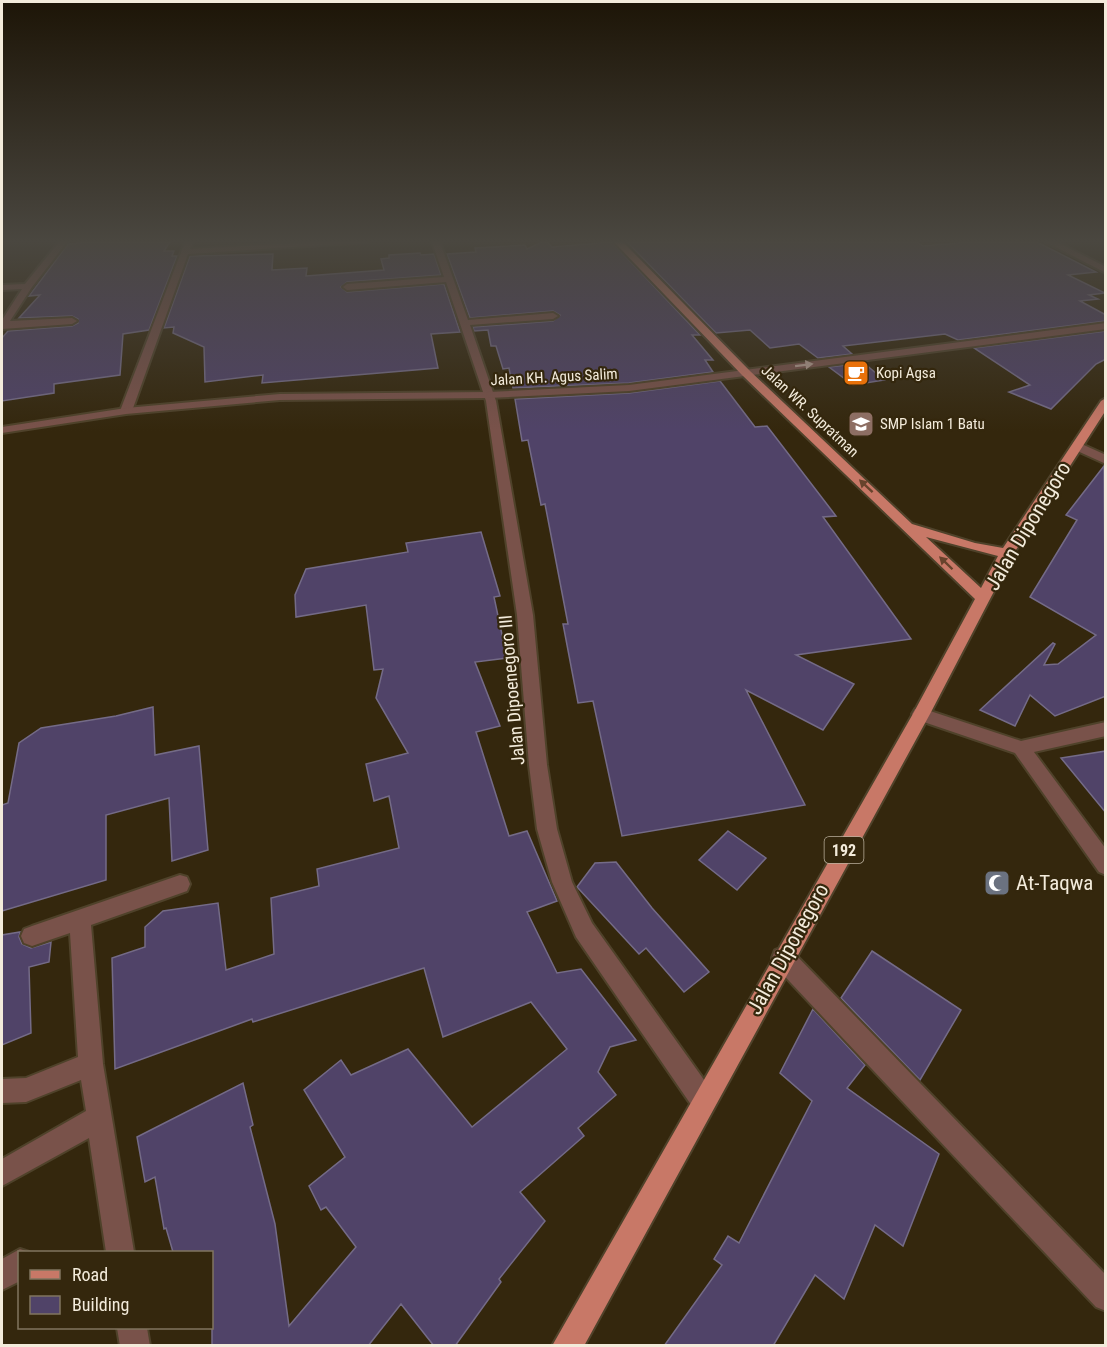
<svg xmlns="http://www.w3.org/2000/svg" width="1107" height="1347" viewBox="0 0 1107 1347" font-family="'Roboto Condensed',sans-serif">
<rect width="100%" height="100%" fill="#34270d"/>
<!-- building -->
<g fill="#504368" stroke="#746b87" stroke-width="1.5">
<path d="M93 242H170L164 251H174L172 256H177L149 330 123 334 120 375 54 384V393L2 401V338L8 331 72 326 78 323V319L72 316 19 318 40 295 29 296 68 244Z"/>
<path d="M542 242H547L552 247 612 242 700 335H692L713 360H705L713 372 629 383 513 388 509 368 503 369 496 346H491L488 330 474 331 473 327 553 321 560 315 553 311 470 318 447 254 476 252 475 248 525 245 527 249Z"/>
<path d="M627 242H917L923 246 970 242H1037L1096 272 1068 275 1105 293 1089 295 1098 299 1080 301 1106 315V321L958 340 945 334 843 346 852 354 818 358 799 344 770 348 750 330 716 333Z"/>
<path d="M420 253 421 255 434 254 441 275 347 282 341 287 347 292 444 284 460 332 431 334 438 368 262 383 263 375 205 382 204 347 173 333 174 327 164 328 190 256 273 254 272 270 307 268 306 276 384 270 381 259 389 258V255Z"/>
<path d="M1106 331V359L1096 364 1051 409 1009 392 1030 385 974 348Z"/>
<path d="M864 363 884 380 853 385 829 367Z"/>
<path d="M720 381 755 427 767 426 836 516 823 517 911 639 796 655 854 684 823 730 746 690 805 805 622 836 593 701 578 703 563 624H568L545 504 541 505 528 440 522 441 515 399 629 393Z"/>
<path d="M1104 466 1106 696 1055 716 1030 695 1015 726 980 710 1053 643 1055 644 1044 665 1058 664 1096 635 1030 597 1077 520 1066 515Z"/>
<path d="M481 532 500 596 494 597 507 658 475 662 500 726 476 732 509 836 527 831 557 901 527 912 557 973 581 969 636 1040 610 1047 598 1072 616 1095 578 1128 584 1136 520 1192 545 1221 499 1279 501 1282 455 1346H434L401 1304 368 1346H212V1252H173L166 1228 164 1229 155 1177 145 1182 137 1137 243 1083 253 1125 250 1127 275 1224 289 1326 356 1247 326 1207 321 1210 309 1186 345 1157 304 1090 341 1060 351 1075 408 1049 472 1127 567 1049 531 1002 443 1037 424 968 253 1022 252 1019 115 1069 112 958 145 947V927L163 911 218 903 226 970 274 954 271 898 319 886 317 869 399 848 389 796 374 801 366 764 408 753 376 698 383 669 374 670 366 605 296 617 295 595 306 569 408 552 406 543Z"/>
<path d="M153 707 155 755 199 746 208 850 172 861 169 798 106 815V880L2 911V805L8 803 19 743 41 728 116 716Z"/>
<path d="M1106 751V813L1061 758Z"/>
<path d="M728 831 766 858 737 890 699 860Z"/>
<path d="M616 862 652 908 709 972 684 992 646 948 639 954 577 887 595 863Z"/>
<path d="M20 932 19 937 22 944 31 948 51 942 49 962 29 967 31 1033 2 1045V935Z"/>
<path d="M872 951 961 1010 920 1080 841 998Z"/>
<path d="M813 1009 865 1065 847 1088 939 1154 903 1246 875 1225 844 1299 815 1275 773 1346H664L722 1265 714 1259 728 1236 739 1243 812 1101 780 1073Z"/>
</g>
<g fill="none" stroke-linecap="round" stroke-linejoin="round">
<!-- pedestrian casing -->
<g stroke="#4f422a" stroke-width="4">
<g id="pedestrian">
<path d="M180 875 187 877 190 884 187 891 91 925 103 1064 134 1252H106L89 1138 2 1186V1159L86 1111 81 1080 26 1102 2 1103V1079L26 1078 78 1057 70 933 32 946 24 943 21 936 24 929 32 926Z"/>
<path d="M117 1328H147L150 1346H120Z"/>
</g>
</g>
<!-- minor casing -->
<g stroke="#4f422a" stroke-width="4">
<g id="minor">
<path d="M59 242H67L32 287 10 321 72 318 77 321 72 324 2 329V320L22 289 2 290V285L25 284Z"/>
<path d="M185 242H193L190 249 314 242H368L188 254 132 411 130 413H122L120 411Z"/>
<path d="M432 242H440L468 320 553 313 558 316 553 319 470 325 496 401 533 615 547 765 557 829 572 882 592 923 712 1091 716 1100 712 1109 703 1113 694 1109 576 937 552 882 537 829 529 765 517 615 486 401 446 282 347 290 343 287 347 284 444 277Z"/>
<path d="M1046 242H1057L1106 267V273Z"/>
<path d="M1077 442 1106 455V464L1073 449V443Z"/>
<path d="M921 708 1021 741 1106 722V736L1034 752 1106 849V875L1099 872 1015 753 915 719 912 714 915 709Z"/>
<path d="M783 947 791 950 1106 1275V1311L1096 1307 775 966 772 958 775 950Z"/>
<path d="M20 1249 29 1252H20V1281L2 1290V1259Z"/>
</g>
</g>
<!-- tertiary casing -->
<g stroke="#4f422a" stroke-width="4">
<path id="tertiary" d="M1106 323V329L629 391 488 398 280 400 126 414 2 433V427L126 408 280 394 488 392 629 385Z"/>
</g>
<!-- primary casing -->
<g stroke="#4f422a" stroke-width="4">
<path id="primary" d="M614 242H623L750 371 912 524 975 543 1003 548 1101 401 1106 398V410L1014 553 930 714 584 1346H552L914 712 975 599 742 375ZM926 537 998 556 981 588Z"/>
</g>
<!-- pedestrian -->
<use href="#pedestrian" fill="#79524a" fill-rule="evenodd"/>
<!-- minor -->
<use href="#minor" fill="#79524a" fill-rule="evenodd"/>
<!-- tertiary -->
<use href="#tertiary" fill="#79524a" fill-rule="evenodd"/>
<!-- primary -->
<use href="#primary" fill="#c87867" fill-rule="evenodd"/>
</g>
<!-- one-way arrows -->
<defs><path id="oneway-solid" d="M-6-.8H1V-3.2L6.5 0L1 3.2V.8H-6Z" transform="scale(1.5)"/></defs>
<use fill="#b69e92" href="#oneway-solid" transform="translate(804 365) rotate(-7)"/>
<g fill="#68432c">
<use href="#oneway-solid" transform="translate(866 486) rotate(-137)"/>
<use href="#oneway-solid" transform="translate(946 563) rotate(-136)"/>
</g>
<!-- sky -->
<linearGradient id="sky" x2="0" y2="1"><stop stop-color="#1d1507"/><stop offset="0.56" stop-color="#4a4740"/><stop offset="1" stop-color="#4a4740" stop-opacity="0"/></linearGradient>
<rect width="1107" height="431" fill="url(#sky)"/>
<!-- icons -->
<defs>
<g id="cafe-square" transform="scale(1.35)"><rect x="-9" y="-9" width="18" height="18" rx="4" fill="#e8710a" stroke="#34270d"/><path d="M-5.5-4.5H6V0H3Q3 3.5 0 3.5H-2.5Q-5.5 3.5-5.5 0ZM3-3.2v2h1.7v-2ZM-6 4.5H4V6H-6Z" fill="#fff"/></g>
<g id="school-square" transform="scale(1.35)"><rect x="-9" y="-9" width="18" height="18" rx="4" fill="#8d6e63" stroke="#34270d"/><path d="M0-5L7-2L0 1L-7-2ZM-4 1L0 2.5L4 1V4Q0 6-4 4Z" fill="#fff"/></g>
<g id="mosque-square" transform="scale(1.35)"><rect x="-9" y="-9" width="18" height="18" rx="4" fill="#6b7280" stroke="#34270d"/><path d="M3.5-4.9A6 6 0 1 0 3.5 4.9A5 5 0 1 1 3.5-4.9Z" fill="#fff"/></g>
</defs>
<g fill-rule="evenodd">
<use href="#cafe-square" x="856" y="373"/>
<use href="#school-square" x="861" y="424"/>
<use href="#mosque-square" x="997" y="883"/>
</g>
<g text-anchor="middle" stroke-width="4.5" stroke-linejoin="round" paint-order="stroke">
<!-- far-poi labels -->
<g font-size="15" fill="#f3ebdb" stroke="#34270d" text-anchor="start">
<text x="876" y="378">Kopi Agsa</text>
<text x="880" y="429">SMP Islam 1 Batu</text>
</g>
<!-- far-street labels -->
<g font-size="15" fill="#f3ebdb" stroke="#34270d">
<text transform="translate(554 377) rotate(-3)" y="5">Jalan KH. Agus Salim</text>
<text transform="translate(810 411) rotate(43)" y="5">Jalan WR. Supratman</text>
</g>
<!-- shield labels -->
<rect fill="#34270d" stroke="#bab09d" stroke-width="1.5" x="824.5" y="837" width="39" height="26" rx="4.5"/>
<g font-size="16" font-weight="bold" fill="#f3ebdb">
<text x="844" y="856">192</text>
</g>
<!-- street labels -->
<g font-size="18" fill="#f3ebdb" stroke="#34270d">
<text transform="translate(512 690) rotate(-95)" y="6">Jalan Dipoenegoro III</text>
</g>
<!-- near-street labels -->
<g font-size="21" fill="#f3ebdb" stroke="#34270d">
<text transform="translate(1028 526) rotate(-59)" y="7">Jalan Diponegoro</text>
<text transform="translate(788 949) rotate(-61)" y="7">Jalan Diponegoro</text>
</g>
<!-- near-poi labels -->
<g font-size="21" fill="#f3ebdb" stroke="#34270d" text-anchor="start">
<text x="1016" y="890">At-Taqwa</text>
</g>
</g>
<!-- border -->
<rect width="1107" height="1347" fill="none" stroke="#f3ebdb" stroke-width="6"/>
<!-- legend -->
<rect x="18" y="1251" width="195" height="78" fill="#34270d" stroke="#80755f" stroke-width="1.5"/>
<rect x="30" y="1270" width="30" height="9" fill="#c87867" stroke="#80755f" stroke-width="1.5"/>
<text x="72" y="1281" font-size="18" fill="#f3ebdb">Road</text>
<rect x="30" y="1296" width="30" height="18" fill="#504368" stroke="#80755f" stroke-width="1.5"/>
<text x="72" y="1311" font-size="18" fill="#f3ebdb">Building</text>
</svg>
